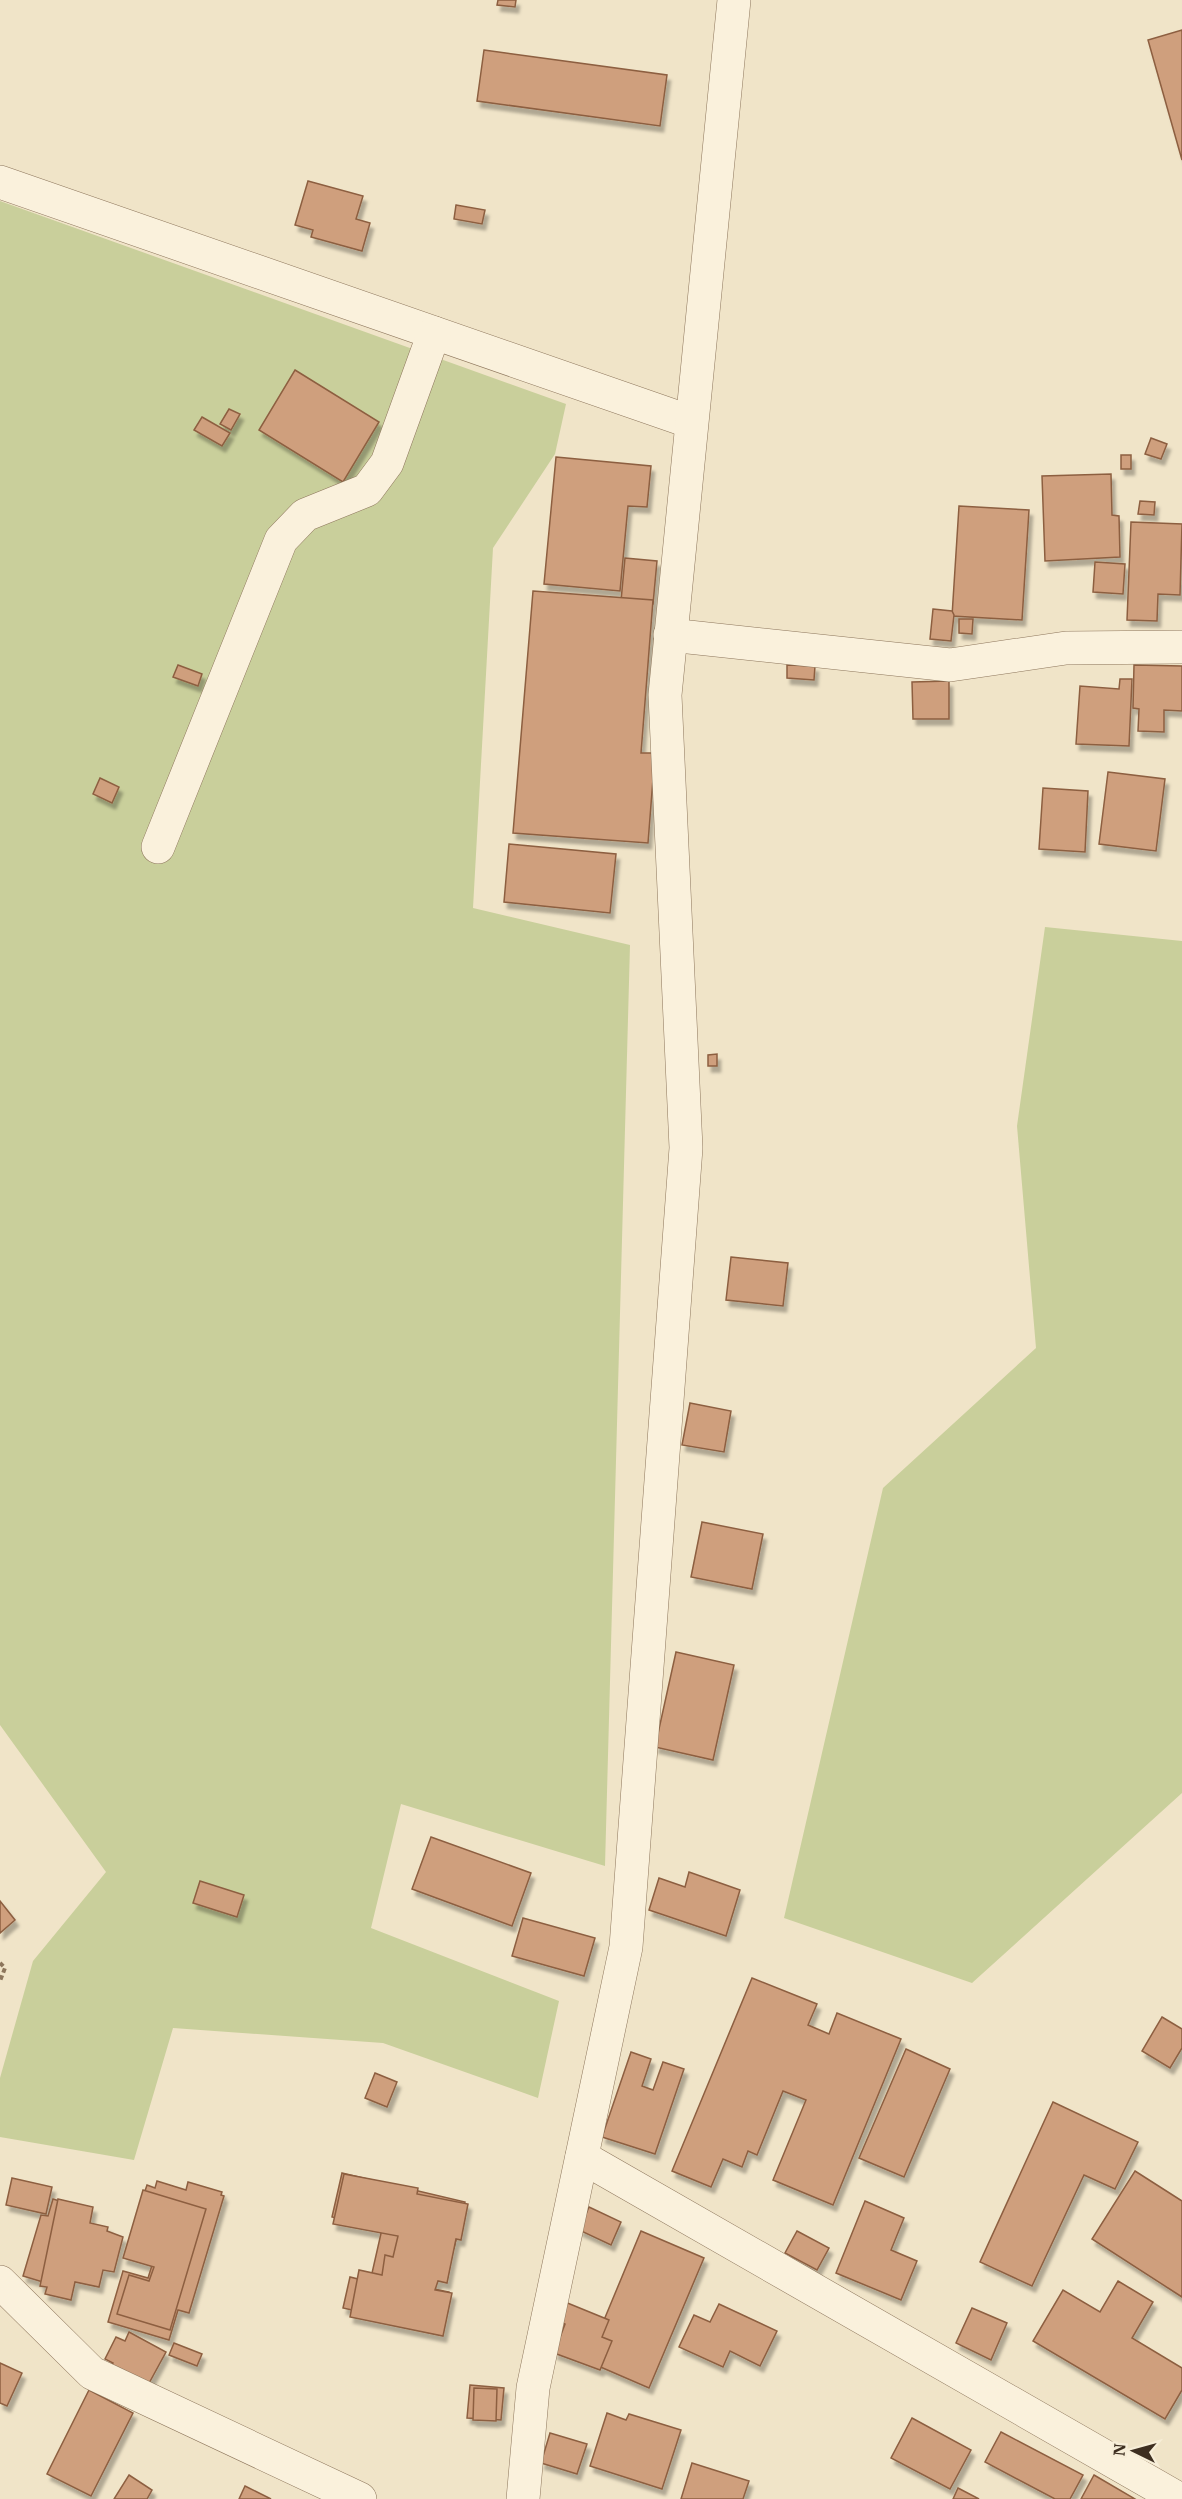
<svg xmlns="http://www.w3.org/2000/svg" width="1182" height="2499" viewBox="0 0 1182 2499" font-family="'IBM Plex Serif',serif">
<defs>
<filter id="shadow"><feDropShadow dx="3.5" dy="6" stdDeviation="1.5" flood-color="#0004"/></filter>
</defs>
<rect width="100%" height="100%" fill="#f0e4c8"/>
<!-- green -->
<g fill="#c9cf9b">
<path d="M0 201 566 404 555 454 493 548 473 908 630 945 605 1866 401 1804 371 1928 559 2001 538 2098 383 2043 173 2028 134 2160 0 2137V2078L33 1961 106 1872 0 1725Z"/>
<path d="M1045 927 1182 941V1793L972 1983 784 1918 883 1488 1036 1348 1017 1126Z"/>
</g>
<!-- building -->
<g fill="#cf9f7d" stroke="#8d5f41" stroke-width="1.5" filter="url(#shadow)">
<path d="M498 0H516L515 7 497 5Z"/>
<path d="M1182 30V160L1148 40Z"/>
<path d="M484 50 667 75 660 126 477 101Z"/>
<path d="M308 181 363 196 356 219 370 223 362 251 311 237 313 230 295 225Z"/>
<path d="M456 205 485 210 482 224 454 219Z"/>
<path d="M295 370 379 422 343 482 259 430Z"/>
<path d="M229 409 240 414 231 430 220 424Z"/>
<path d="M202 417 230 433 222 446 194 430Z"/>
<path d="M1151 438 1167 444 1161 459 1145 454Z"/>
<rect x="1121" y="455" width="10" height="14"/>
<path d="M556 457 651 466 647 507 628 506 620 591 544 584Z"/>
<path d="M1111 474 1112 515 1119 516 1120 557 1045 561 1042 476Z"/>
<path d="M1140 501 1155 502 1154 515 1138 514Z"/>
<path d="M959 506 1029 510 1022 620 952 616Z"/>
<path d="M1131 522 1182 524 1180 595 1158 594 1157 621 1127 620Z"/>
<path d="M625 558 657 561 653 604 621 601Z"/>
<path d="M1095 562 1125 564 1123 594 1093 592Z"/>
<path d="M533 591 653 600 641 753H655L648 843 513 833Z"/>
<path d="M933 609 952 611 954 615 951 641 930 639Z"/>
<path d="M959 619H973L972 634 959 633Z"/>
<path d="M178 665 202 674 198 686 173 677Z"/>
<path d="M787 665 815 666 814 680 787 678Z"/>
<path d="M1134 665 1182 666V711L1164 710V732L1138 731 1139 709 1133 708Z"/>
<path d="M1120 679H1132L1129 746 1076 744 1080 686 1119 689Z"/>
<path d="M949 681V719H913L912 682Z"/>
<path d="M1108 772 1165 779 1156 851 1099 844Z"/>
<path d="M100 778 119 787 112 803 93 794Z"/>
<path d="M1043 788 1088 791 1085 852 1039 849Z"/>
<path d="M509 844 616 854 610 913 504 902Z"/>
<path d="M717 1054V1066H708V1055Z"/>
<path d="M731 1257 788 1263 783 1306 726 1300Z"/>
<path d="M690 1403 731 1411 724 1452 682 1445Z"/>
<path d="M702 1522 763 1534 752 1589 691 1577Z"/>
<path d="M676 1652 734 1665 713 1760 655 1747Z"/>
<path d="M431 1837 531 1873 512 1926 412 1889Z"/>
<path d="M689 1872 740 1890 726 1936 649 1910 659 1878 685 1887Z"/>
<path d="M200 1881 244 1895 237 1917 193 1903Z"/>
<path d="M0 1901 15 1920 0 1933Z"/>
<path d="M523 1918 595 1938 584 1976 512 1956Z"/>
<path d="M752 1978 817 2004 808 2025 829 2034 837 2013 901 2039 833 2205 773 2180 806 2100 783 2091 757 2155 748 2151 742 2167 723 2159 711 2187 672 2171Z"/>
<path d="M1162 2017 1182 2029V2048L1170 2068 1142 2051Z"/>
<path d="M906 2049 950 2069 904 2177 859 2158Z"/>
<path d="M631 2052 651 2059 642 2086 653 2090 663 2062 684 2069 655 2154 602 2137Z"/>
<path d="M375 2073 397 2082 387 2107 365 2098Z"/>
<path d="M1053 2102 1138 2142 1115 2189 1084 2175 1032 2286 980 2262Z"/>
<path d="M1135 2171 1182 2201V2297L1092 2239Z"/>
<path d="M342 2173 465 2202 454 2248 444 2246 434 2289 449 2292 440 2330 343 2308 350 2277 370 2282 382 2229 332 2217Z"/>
<path d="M344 2174 418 2188 417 2194 468 2204 461 2240 456 2239 447 2283 438 2281 435 2290 452 2293 443 2336 350 2317 359 2270 382 2275 385 2255 393 2257 398 2236 333 2224Z"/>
<path d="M12 2178 52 2187 46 2214 6 2205Z"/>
<path d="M157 2181 186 2190 188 2182 222 2192 221 2195 224 2196 189 2313 178 2310 169 2340 108 2322 123 2271 148 2278 154 2259 134 2253 149 2206 141 2203 147 2185 155 2188Z"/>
<path d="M143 2190 206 2209 170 2330 117 2314 129 2275 149 2281 154 2267 123 2258Z"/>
<path d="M53 2199 89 2210 84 2228 96 2232 84 2273 72 2270 66 2289 23 2276 41 2215 48 2216Z"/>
<path d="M58 2199 93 2207 90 2223 108 2227 107 2231 123 2237 114 2272 103 2270 99 2287 75 2282 71 2300 45 2294 47 2287 40 2286Z"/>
<path d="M865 2201 904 2218 891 2250 917 2261 901 2300 836 2273Z"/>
<path d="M589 2207 621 2222 611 2245 579 2230Z"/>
<path d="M641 2231 704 2258 649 2388 552 2346 568 2305 604 2320Z"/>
<path d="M797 2231 829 2248 817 2270 785 2253Z"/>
<path d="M1118 2281 1153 2302 1132 2338 1182 2368V2390L1165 2419 1033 2341 1063 2290 1100 2312Z"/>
<path d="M565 2302 609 2320 602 2337 612 2341 600 2370 554 2353 565 2324 561 2322Z"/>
<path d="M719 2304 777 2331 760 2366 730 2351 723 2367 679 2347 694 2315 710 2322Z"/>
<path d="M972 2308 1007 2323 991 2360 956 2343Z"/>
<path d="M129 2332 166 2352 148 2385 111 2366 113 2363 105 2359 116 2337 125 2341Z"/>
<path d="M174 2343 202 2354 197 2366 169 2355Z"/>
<path d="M0 2363 22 2373 7 2406 0 2403Z"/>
<path d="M470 2385 504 2388 501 2420 467 2418Z"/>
<path d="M474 2388 497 2389 496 2421 473 2420Z"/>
<path d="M89 2390 133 2413 91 2496 47 2474Z"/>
<path d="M607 2413 626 2420 629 2414 681 2430 662 2489 590 2466Z"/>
<path d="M912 2418 971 2450 950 2489 891 2458Z"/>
<path d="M1001 2432 1083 2475 1070 2499H1055L985 2462Z"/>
<path d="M550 2433 587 2444 577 2474 541 2463Z"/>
<path d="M692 2463 749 2481 743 2499H681Z"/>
<path d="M129 2475 152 2490 147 2499H114Z"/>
<path d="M1094 2475 1135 2499H1081Z"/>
<path d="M245 2486 271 2499H239Z"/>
<path d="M958 2488 979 2499H953Z"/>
</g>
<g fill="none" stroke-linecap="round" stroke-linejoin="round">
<!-- street casing -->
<g stroke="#8d765c" stroke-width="34">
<g id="street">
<path d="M0 182 691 422"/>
<path d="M670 635 950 665 1066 648 1182 647"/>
<path d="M158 847 281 540 305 515 367 490 387 463 434 333"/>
<path d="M582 2157 1179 2499"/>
<path d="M0 2282 92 2373 360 2499"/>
<path d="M523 2499 533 2388 626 1947 686 1148 665 695 734 0"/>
</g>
</g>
<!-- path -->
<path stroke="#8d765c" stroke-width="4" stroke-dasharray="4.5 3" stroke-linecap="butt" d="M0 1963 5 1968 0 1981"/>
<!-- street -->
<use href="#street" stroke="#faf1dc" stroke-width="33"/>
</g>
<!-- north arrow -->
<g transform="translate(1134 2451) rotate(275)" stroke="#f7eed8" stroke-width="4.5" paint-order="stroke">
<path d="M0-4.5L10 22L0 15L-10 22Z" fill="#3d2e20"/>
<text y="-9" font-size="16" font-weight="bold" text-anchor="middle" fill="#3d2e20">N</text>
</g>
</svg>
